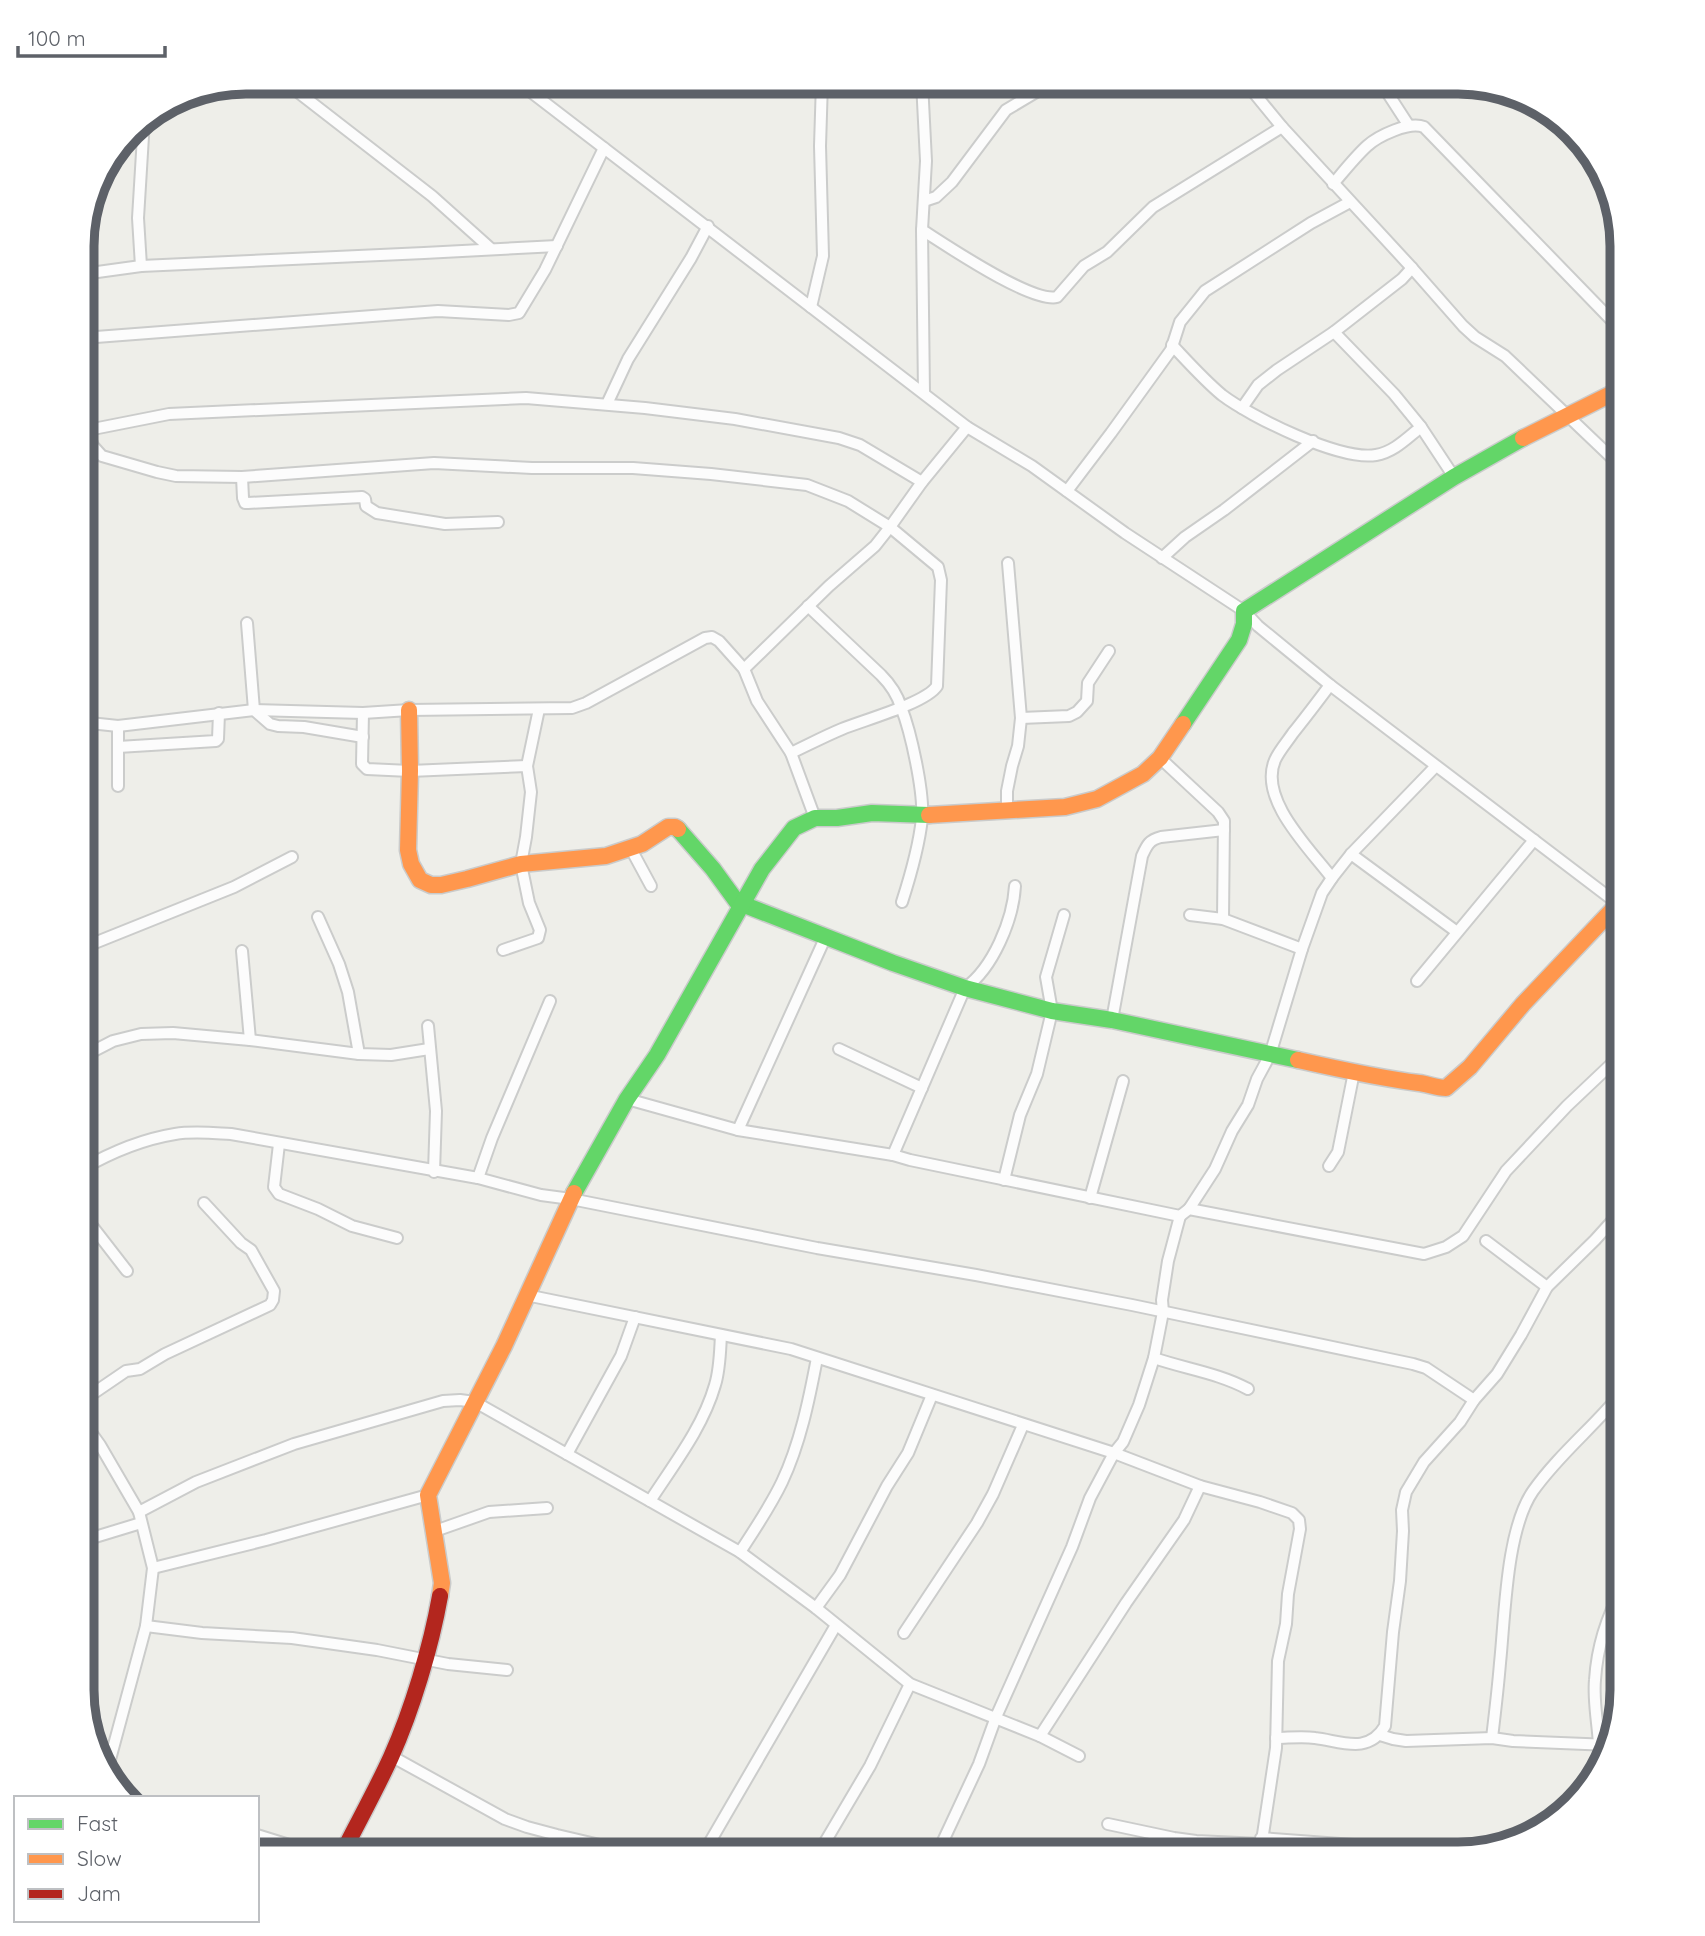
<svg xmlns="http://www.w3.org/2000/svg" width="1705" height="1936" viewBox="0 0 1705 1936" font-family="Quicksand,sans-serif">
<rect width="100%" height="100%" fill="#eeeee9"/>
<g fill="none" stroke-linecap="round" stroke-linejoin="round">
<!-- street casing -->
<g stroke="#cbcccb" stroke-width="14">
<g id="street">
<path d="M285 82 432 196 490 248"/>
<path d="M518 82 967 427 1032 466 1125 533 1244 611 1258 626 1330 685 1622 907"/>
<path d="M922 82 926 161 922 230 924 393"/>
<path d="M1246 83 1282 127 1412 268 1463 326 1475 337 1505 356 1613 459 1623 466"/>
<path d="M1379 83 1385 89 1409 126"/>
<path d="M1550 114 1594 161"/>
<path d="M1333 184C1344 171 1355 157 1367 146 1378 136 1409 121 1424 127L1623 332"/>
<path d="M924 201 936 197 952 182 1006 110 1053 82"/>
<path d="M922 230C946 245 1031 303 1057 297L1084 266 1107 252 1153 207 1282 127"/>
<path d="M141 266 138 218 144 120"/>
<path d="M83 274 141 266 424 253 557 246"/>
<path d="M811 307 823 256 820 146 822 82"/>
<path d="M1334 332 1394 394 1421 427 1454 477"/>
<path d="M83 338 438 311 509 315 519 313 545 270 604 148"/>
<path d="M1172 345C1188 362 1204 380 1222 395 1251 417 1340 461 1376 455 1394 452 1407 438 1421 427"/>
<path d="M607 404 628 359 691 258 708 226"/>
<path d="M1242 408 1258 385 1277 370 1334 332 1402 279 1412 268"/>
<path d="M87 430 93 446 102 456 157 472 176 476 242 477 434 463 532 468H633L711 474 807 485 848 501 890 527 938 567 941 580 937 686C926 703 864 720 842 729 825 736 808 745 791 753"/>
<path d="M83 431 169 414 526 398 645 408 735 419 839 438 860 445 922 482"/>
<path d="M242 477 243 498 245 503H248L362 497 365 499 366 506 377 513 445 524 498 522"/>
<path d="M1067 491 1111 433 1171 350 1180 322 1205 291 1311 223 1350 202"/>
<path d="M83 519 86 535C87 576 89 616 89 657 89 680 85 701 90 723L118 726 254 710 363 713 409 710 572 708 586 703 705 638 712 637 719 641 744 669 757 701 791 753 815 818"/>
<path d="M1162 558 1185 537 1224 510 1313 441"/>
<path d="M808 606 881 675C890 684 897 694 901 707 911 732 924 792 922 818 919 847 911 874 902 902"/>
<path d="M247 623 254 710 270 724 278 726 304 727 363 737"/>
<path d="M744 669 829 586 875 546 890 527 922 482 967 427"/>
<path d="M1330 685C1318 701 1306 717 1293 733 1287 742 1279 751 1275 760 1258 799 1310 849 1332 878"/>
<path d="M363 713 362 764 367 769 410 771 527 766"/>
<path d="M1021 718 1069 716 1077 712 1087 701 1088 683 1109 651"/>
<path d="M118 726V786"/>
<path d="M118 747 216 741 218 739 219 713"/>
<path d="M1160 758 1218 812 1224 821 1223 919"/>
<path d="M1007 809V791L1012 766 1018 746 1021 718 1008 563"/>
<path d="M631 849 651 886"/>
<path d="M1351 854 1457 932"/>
<path d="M1190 915 1223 919 1302 949"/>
<path d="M318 917 339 964 348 992 359 1054"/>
<path d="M82 948 234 887 292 857"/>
<path d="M503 950 538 938 540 930 529 903 521 864 526 837 531 792 527 766 539 709"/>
<path d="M242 951 250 1040"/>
<path d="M1417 981 1534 840"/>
<path d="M1112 1020 1142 856C1147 845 1149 840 1161 837L1224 830"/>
<path d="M428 1026 436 1111 434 1172"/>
<path d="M839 1049 922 1088"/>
<path d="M82 1057 113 1041 141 1034 173 1033 250 1040 359 1054 391 1055 429 1049"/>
<path d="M627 1099 738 1130 893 1155 910 1160 1180 1216 1189 1209 1424 1254 1446 1247 1463 1236 1506 1171 1567 1106 1623 1053"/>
<path d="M738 1130 826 936"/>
<path d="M279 1144 274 1187 279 1194 318 1209 352 1226 397 1238"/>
<path d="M893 1155 965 988C993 968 1013 920 1015 886"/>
<path d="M1329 1166 1338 1152 1354 1072"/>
<path d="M82 1169C110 1153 144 1139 175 1134 193 1131 212 1133 231 1134L478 1178 541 1195 571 1199 817 1248 976 1275 1132 1305 1413 1364 1426 1368 1474 1400"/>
<path d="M478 1178 492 1138 550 1001"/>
<path d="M1004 1180 1020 1115 1037 1074 1052 1011 1046 977 1064 915"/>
<path d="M1090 1198 1123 1081"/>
<path d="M1189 1209 1215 1169 1232 1131 1248 1105 1257 1079 1270 1055 1302 949 1322 893 1332 878 1351 854 1435 767"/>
<path d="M82 1213 127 1271"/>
<path d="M1486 1241 1547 1287"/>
<path d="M526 1295 791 1349 1114 1453 1200 1486 1260 1502 1292 1513 1299 1520 1300 1529 1288 1594 1286 1624 1278 1661 1276 1748 1260 1854"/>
<path d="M1154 1358C1186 1369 1218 1373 1248 1389"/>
<path d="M82 1401 126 1371 140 1369 165 1354 270 1305 273 1300 274 1291 251 1250 241 1243 204 1203"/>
<path d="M82 1420 100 1445 139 1512 153 1568 146 1626 108 1767"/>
<path d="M567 1454 621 1356 635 1317"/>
<path d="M650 1501C674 1464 703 1427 715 1385 720 1369 720 1351 721 1335"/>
<path d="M139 1512 196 1482 294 1444 443 1401 460 1400 475 1402 740 1552 816 1608 910 1684 1040 1736 1079 1756"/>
<path d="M435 1531 489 1512 547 1508"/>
<path d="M82 1541 141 1523"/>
<path d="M740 1552C755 1529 770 1507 782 1482 800 1444 809 1400 817 1358"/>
<path d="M153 1568 266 1540 428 1495"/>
<path d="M816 1608 840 1575 887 1486 908 1453 932 1395"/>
<path d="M146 1626 202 1633 292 1638 377 1650 448 1664 507 1670"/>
<path d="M904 1633 977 1523 993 1494 1023 1425"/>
<path d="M1380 1735 1393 1739 1406 1741 1492 1738 1513 1741 1610 1745"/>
<path d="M1040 1736 1126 1603 1184 1520 1200 1486"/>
<path d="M1276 1738C1288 1738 1302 1736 1315 1738 1341 1741 1368 1755 1385 1726L1393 1632 1400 1581 1403 1531 1402 1510 1406 1492 1424 1462 1460 1422 1474 1400 1497 1374 1521 1335 1547 1287 1595 1240 1623 1209"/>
<path d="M1492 1738C1495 1713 1498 1688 1500 1663 1505 1616 1506 1530 1533 1491 1559 1454 1595 1426 1623 1391"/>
<path d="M1599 1745C1598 1724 1593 1701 1595 1680 1597 1647 1607 1616 1623 1587"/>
<path d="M391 1756 505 1819 527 1827 557 1835 617 1849 631 1854"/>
<path d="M121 1794 135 1798"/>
<path d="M1108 1824 1174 1838 1196 1841 1261 1844"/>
<path d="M257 1835 318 1854"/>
<path d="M1261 1838 1367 1846 1475 1848"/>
<path d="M703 1854 836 1625"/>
<path d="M818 1854 870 1766 910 1684"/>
<path d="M937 1854 979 1764 996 1717 1072 1547 1090 1498 1114 1453 1123 1442 1139 1405 1154 1358 1163 1312 1162 1300 1168 1261 1180 1216"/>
</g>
</g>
<!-- fast casing -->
<g stroke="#cacbcb" stroke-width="19">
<g id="fast">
<path d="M1183 724 1239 640 1244 624V611L1454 477 1523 438"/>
<path d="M678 829 713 869 737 902 893 963 965 988 1052 1011 1112 1020 1298 1060"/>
<path d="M574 1193 627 1099 657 1055 762 869 794 828 815 818H837L872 813 929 815"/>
</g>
</g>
<!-- slow casing -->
<g stroke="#cacbcb" stroke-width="19">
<g id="slow">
<path d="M1523 438 1623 388"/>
<path d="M409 710 410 771 408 850 411 864 420 880 431 885H441L467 879 521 864 606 856 642 844 668 827H675L678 829"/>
<path d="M929 815 1065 807 1097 799 1143 774 1160 758 1183 724"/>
<path d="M1298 1060C1338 1069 1378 1078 1419 1083 1428 1084 1436 1088 1446 1088L1470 1067 1523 1004 1618 904"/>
<path d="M440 1596 442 1583 428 1495 504 1346 574 1193"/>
</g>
</g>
<!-- jam casing -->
<g stroke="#cacbcb" stroke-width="19">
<path id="jam" d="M342 1854C358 1822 376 1790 391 1757 412 1710 431 1647 440 1596"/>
</g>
<!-- street -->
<use href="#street" stroke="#fcfcfc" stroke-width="10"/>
<!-- fast -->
<use href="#fast" stroke="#63d668" stroke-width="16"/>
<!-- slow -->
<use href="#slow" stroke="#ff974d" stroke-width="16"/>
<!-- jam -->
<use href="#jam" stroke="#b3261e" stroke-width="16"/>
</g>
<!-- crop -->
<path d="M0 0H1705V1936H0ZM246 94H1458A152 152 0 0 1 1610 246V1690A152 152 0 0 1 1458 1842H246A152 152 0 0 1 94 1690V246A152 152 0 0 1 246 94Z" fill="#fff" fill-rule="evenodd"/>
<path fill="none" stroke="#5d6168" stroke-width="9" d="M246 94H1458A152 152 0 0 1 1610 246V1690A152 152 0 0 1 1458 1842H246A152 152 0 0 1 94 1690V246A152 152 0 0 1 246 94Z"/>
<!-- legend -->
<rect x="14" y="1796" width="245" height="126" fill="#ffffff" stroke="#bec0c3" stroke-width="2"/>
<rect x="28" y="1819" width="35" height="10" fill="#63d668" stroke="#bec0c3" stroke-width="2"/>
<text x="77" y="1831" font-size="21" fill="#5d6168">Fast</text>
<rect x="28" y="1854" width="35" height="10" fill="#ff974d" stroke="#bec0c3" stroke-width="2"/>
<text x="77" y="1866" font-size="21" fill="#5d6168">Slow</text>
<rect x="28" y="1889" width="35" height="10" fill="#b3261e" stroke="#bec0c3" stroke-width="2"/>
<text x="77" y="1901" font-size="21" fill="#5d6168">Jam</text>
<!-- scale -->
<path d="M18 46v10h147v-10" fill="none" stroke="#5d6168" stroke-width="3.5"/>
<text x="28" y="46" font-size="21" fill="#5d6168" stroke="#ffffff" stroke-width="5" paint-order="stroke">100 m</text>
</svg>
